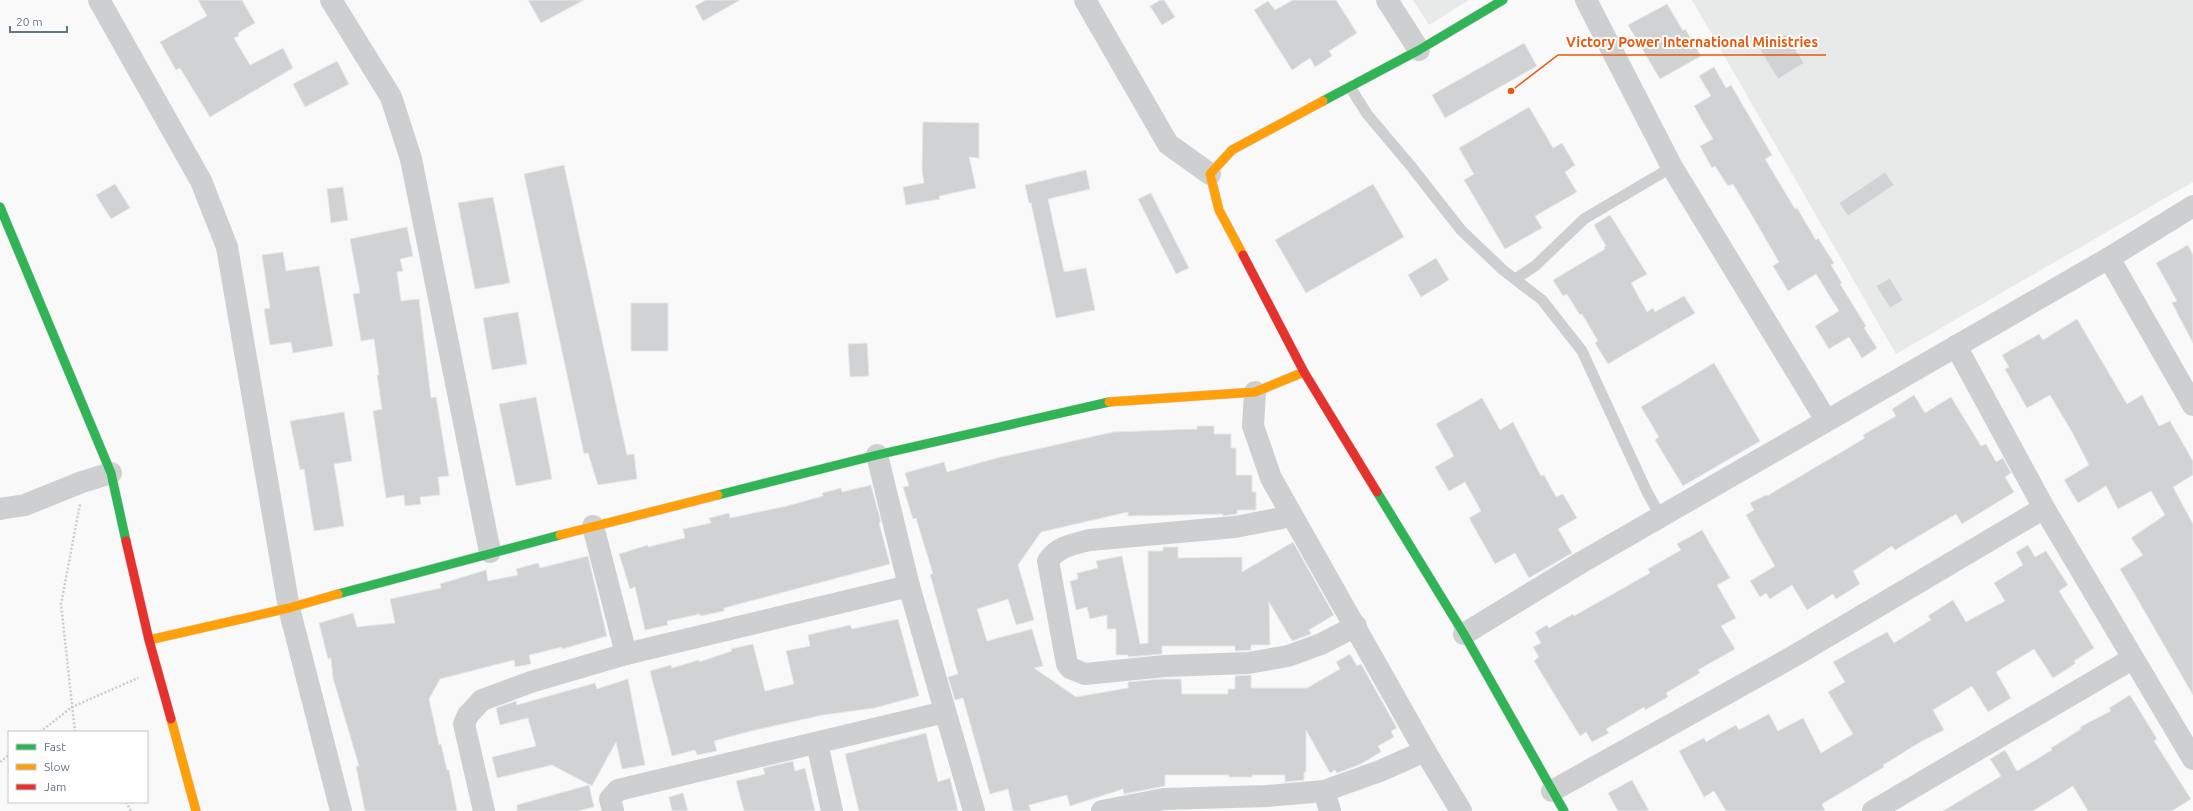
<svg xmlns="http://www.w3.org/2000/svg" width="2193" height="811" font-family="Ubuntu,sans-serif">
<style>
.built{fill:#e8e9e9}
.building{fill:#d0d2d3;stroke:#e8e8e8}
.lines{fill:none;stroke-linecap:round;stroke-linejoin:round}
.fast-casing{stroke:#d5d6d7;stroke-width:10}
.slow-casing{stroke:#d5d6d7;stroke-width:10}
.jam-casing{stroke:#d5d6d7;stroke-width:10}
.path{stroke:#cbcccd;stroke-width:2.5;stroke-dasharray:2 2;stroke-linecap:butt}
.lane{stroke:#cecfd0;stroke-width:11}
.street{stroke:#cecfd0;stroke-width:22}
.fast{stroke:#30b455;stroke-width:9}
.slow{stroke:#ff9f0a;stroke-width:9}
.jam{stroke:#e5322d;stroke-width:9}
.leader{fill:none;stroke:#e8590c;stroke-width:1.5}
.callout-dot{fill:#e8590c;stroke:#fff;stroke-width:1.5}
.callout-label{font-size:14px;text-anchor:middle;font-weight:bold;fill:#e8590c;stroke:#fff;stroke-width:4;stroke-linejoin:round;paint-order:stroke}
</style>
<rect width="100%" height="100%" fill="#f9f9f9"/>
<g class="built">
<path d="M 1413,0 L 1469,0 L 1429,25 Z"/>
<path d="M 1692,0 L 2193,0 L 2193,182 L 1896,354 Z"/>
</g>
<g class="building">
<path d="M 198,0 L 242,0 L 255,23 L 238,33 L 239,36 L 234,38 L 250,65 L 283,48 L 293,68 L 210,117 L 180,68 L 176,70 L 160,42 L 207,16 Z"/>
<path d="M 528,0 L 584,0 L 541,23 Z"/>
<path d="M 706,0 L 740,0 L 703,21 L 695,6 Z"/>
<path d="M 1160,0 L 1164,0 L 1175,17 L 1162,25 L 1150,6 Z"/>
<path d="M 1293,0 L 1336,0 L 1357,33 L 1329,51 L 1332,56 L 1315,67 L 1310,58 L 1292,70 L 1254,10 L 1268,1 L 1275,10 Z"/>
<path d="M 1667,4 L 1683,31 L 1685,29 L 1701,56 L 1660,79 L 1628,25 Z"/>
<path d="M 1786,34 L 1804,63 L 1778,79 L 1760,50 Z"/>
<path d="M 1524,43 L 1537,66 L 1445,118 L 1432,95 Z"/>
<path d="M 337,61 L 349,84 L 305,107 L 293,84 Z"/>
<path d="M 1714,67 L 1726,88 L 1731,85 L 1755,126 L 1772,155 L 1765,159 L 1795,209 L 1797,208 L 1816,240 L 1818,238 L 1834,263 L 1831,265 L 1842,283 L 1840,284 L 1866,326 L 1864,328 L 1877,348 L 1862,358 L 1849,337 L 1829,349 L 1815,326 L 1839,311 L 1816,274 L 1788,291 L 1773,266 L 1779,262 L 1753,217 L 1733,184 L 1728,186 L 1715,166 L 1712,168 L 1700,146 L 1713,139 L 1694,106 L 1711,96 L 1699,76 Z"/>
<path d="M 1529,107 L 1553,148 L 1562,143 L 1575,165 L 1565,172 L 1577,192 L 1535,216 L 1542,228 L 1505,249 L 1464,180 L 1474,174 L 1459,148 Z"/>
<path d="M 923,122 L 979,123 L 979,158 L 969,157 L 976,188 L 939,196 L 940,199 L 906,205 L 903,187 L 924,183 L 922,171 Z"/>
<path d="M 564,165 L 627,455 L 634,454 L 637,479 L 598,485 L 588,453 L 584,454 L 524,174 Z"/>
<path d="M 1086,170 L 1090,189 L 1048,199 L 1064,272 L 1086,268 L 1095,310 L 1056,318 L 1031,203 L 1029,203 L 1025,185 Z"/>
<path d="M 1885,172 L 1894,185 L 1848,216 L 1839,203 Z"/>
<path d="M 115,184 L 130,208 L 111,219 L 96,195 Z"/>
<path d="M 1373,184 L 1404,237 L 1306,293 L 1275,240 Z"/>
<path d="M 343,187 L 348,220 L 331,223 L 327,189 Z"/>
<path d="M 1151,193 L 1189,268 L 1176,274 L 1138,199 Z"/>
<path d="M 493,197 L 510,283 L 475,289 L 458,203 Z"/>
<path d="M 1610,215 L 1647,274 L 1631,283 L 1647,312 L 1653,308 L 1655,312 L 1684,296 L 1695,313 L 1608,364 L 1595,343 L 1598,341 L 1582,314 L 1580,315 L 1567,294 L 1563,296 L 1553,280 L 1605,249 L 1604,247 L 1606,246 L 1594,225 Z"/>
<path d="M 407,227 L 413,256 L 400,259 L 403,271 L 397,272 L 401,301 L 419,299 L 431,398 L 436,397 L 449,476 L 438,477 L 440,495 L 420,497 L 421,504 L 405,506 L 404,495 L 386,498 L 373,411 L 382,409 L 377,375 L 379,375 L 374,339 L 361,341 L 353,294 L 360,293 L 350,239 Z"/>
<path d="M 2188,245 L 2193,255 L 2193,343 L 2172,303 L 2177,301 L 2156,263 Z"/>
<path d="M 283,252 L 286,271 L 319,266 L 333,346 L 293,353 L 291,342 L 270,345 L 264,309 L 270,308 L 262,255 Z"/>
<path d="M 1436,258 L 1449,280 L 1421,297 L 1408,275 Z"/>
<path d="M 1890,278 L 1903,300 L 1890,308 L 1876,286 Z"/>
<rect x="631" y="303" width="37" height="48"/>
<path d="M 518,312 L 527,364 L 492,370 L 483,318 Z"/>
<path d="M 2077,319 L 2127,404 L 2142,395 L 2159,426 L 2170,421 L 2193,461 L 2193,475 L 2173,487 L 2193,524 L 2193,695 L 2120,569 L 2143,555 L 2131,538 L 2165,515 L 2151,491 L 2118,509 L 2106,486 L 2078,503 L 2064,480 L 2089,465 L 2072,432 L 2050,395 L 2027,408 L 2005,369 L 2009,367 L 2002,355 L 2039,334 L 2043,340 Z"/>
<path d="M 867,343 L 869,376 L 850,377 L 848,344 Z"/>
<path d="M 1714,363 L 1760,441 L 1683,486 L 1655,440 L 1659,437 L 1641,407 Z"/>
<path d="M 1914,395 L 1925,413 L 1951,397 L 1981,446 L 1986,444 L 1996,462 L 2003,458 L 2011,473 L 2005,477 L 2014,492 L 1962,524 L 1956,514 L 1895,550 L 1892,546 L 1853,571 L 1860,584 L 1836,599 L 1833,594 L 1807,610 L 1792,585 L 1770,599 L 1766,593 L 1760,597 L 1750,581 L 1775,566 L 1746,515 L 1754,510 L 1750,503 L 1766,495 L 1767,496 L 1865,438 L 1863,435 L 1896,416 L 1892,409 Z"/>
<path d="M 536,397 L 552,479 L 516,486 L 499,404 Z"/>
<path d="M 1482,398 L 1500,430 L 1513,422 L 1541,476 L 1544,475 L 1556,497 L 1563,494 L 1577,518 L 1558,529 L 1572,553 L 1529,578 L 1515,553 L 1495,564 L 1469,518 L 1481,511 L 1465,482 L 1449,491 L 1435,467 L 1454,456 L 1436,424 Z"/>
<path d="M 344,412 L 352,461 L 334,464 L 344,526 L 314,531 L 304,469 L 300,470 L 290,421 Z"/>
<path d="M 1197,426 L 1214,426 L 1214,434 L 1231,434 L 1231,448 L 1236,448 L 1236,475 L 1252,475 L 1252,492 L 1256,492 L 1256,510 L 1237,510 L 1237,514 L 1223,516 L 1223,514 L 1128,516 L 1128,512 L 1041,532 L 1018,565 L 1034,620 L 1016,625 L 1008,599 L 977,609 L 987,641 L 1032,629 L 1043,666 L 1034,668 L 1076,697 L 1128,688 L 1128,682 L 1162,679 L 1181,679 L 1182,694 L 1228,694 L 1228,689 L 1235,689 L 1235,676 L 1251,675 L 1251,688 L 1307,688 L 1340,669 L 1336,662 L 1350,654 L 1357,666 L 1361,664 L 1397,728 L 1391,731 L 1394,737 L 1378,746 L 1381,752 L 1359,765 L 1337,773 L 1335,770 L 1330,773 L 1306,730 L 1306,772 L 1304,772 L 1304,780 L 1285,782 L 1285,775 L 1252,775 L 1252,777 L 1229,777 L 1229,775 L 1165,775 L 1165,786 L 1124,794 L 1123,789 L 1070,806 L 1067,795 L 1029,805 L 1031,811 L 1013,811 L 1008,789 L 990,794 L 963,698 L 955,700 L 948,677 L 958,674 L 930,574 L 933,574 L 916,518 L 913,519 L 903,487 L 909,486 L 905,473 L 944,462 L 947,472 L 997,458 L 1113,432 L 1197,429 Z"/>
<path d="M 871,485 L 881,522 L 879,523 L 890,564 L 724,608 L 724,611 L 700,616 L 700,614 L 667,621 L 668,625 L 645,630 L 635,587 L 630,589 L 619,554 L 648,545 L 648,547 L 685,538 L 683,529 L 711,523 L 709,518 L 729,513 L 730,518 L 787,506 L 823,496 L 822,493 L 841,488 L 842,492 Z"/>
<path d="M 1702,530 L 1730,578 L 1717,585 L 1736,618 L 1721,626 L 1735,649 L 1698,670 L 1700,673 L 1666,693 L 1668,697 L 1645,710 L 1644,707 L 1606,729 L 1609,733 L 1592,742 L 1586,732 L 1580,736 L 1534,661 L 1539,657 L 1533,647 L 1541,643 L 1535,632 L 1547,625 L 1549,628 L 1573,614 L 1574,616 L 1650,573 L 1648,569 L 1681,550 L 1677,544 Z"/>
<path d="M 1293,542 L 1334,615 L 1309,630 L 1311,634 L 1292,641 L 1269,602 L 1270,645 L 1251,645 L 1251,650 L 1235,651 L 1235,646 L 1162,646 L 1162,654 L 1128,657 L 1128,655 L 1116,655 L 1116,629 L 1107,629 L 1107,615 L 1090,619 L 1087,607 L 1076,610 L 1070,581 L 1078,579 L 1077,573 L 1098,568 L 1096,561 L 1122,556 L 1140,644 L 1148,643 L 1148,551 L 1163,551 L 1163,547 L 1178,547 L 1178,558 L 1242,557 L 1242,572 Z"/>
<path d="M 2028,545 L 2035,557 L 2046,551 L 2068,585 L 2059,591 L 2094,648 L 2074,661 L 2076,663 L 2053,678 L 2034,649 L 1996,672 L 2011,698 L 1988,712 L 1972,686 L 1933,710 L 1944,730 L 1922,741 L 1883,765 L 1884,767 L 1822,804 L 1825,811 L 1726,811 L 1714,791 L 1704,797 L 1679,751 L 1704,738 L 1706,742 L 1736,725 L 1739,730 L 1769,714 L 1778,731 L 1803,718 L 1821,753 L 1853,734 L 1828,692 L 1845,682 L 1833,662 L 1887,632 L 1894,643 L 1931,620 L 1928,616 L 1953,600 L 1966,622 L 2005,601 L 1994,583 L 2023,565 L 2016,552 Z"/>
<path d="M 588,556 L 607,636 L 562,649 L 562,647 L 529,655 L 531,664 L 515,667 L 514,660 L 440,679 L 429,699 L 439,745 L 441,744 L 447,770 L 449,770 L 457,811 L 365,811 L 356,766 L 359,766 L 333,678 L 331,658 L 328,659 L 319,623 L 353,613 L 357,627 L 395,623 L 390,599 L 441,588 L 440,584 L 486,570 L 488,581 L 518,575 L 516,569 L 538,563 L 540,568 Z"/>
<path d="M 898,619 L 919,696 L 874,708 L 823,715 L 751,731 L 714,741 L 717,751 L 697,755 L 695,750 L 672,756 L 650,671 L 671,665 L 672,668 L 699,660 L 699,662 L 732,651 L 731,649 L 753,644 L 765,691 L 794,684 L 786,651 L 810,646 L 808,635 L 850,625 L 852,629 Z"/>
<path d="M 628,679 L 645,765 L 622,769 L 616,742 L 592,786 L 552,765 L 497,778 L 492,757 L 536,746 L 528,718 L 500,725 L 496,708 L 516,701 L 517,705 L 595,683 L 597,689 Z"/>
<path d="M 2130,695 L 2157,739 L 2154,741 L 2191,799 L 2172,811 L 2088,811 L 2073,786 L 2033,811 L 1943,811 L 2001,776 L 1990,759 L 2005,750 L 2017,771 L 2052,750 L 2051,748 L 2081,729 L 2080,727 L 2111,711 L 2109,708 Z"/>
<path d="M 926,733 L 938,782 L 950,778 L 958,811 L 859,811 L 845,754 Z"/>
<path d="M 793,761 L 795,771 L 805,768 L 815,811 L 744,811 L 736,781 L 765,774 L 763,768 Z"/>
<path d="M 1632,780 L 1649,811 L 1618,811 L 1608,793 Z"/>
<path d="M 589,785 L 594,807 L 578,811 L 517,811 L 517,805 Z"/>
<path d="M 683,793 L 688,811 L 672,811 L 669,797 Z"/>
</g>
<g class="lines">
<defs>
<g id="fast">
<path d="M 1323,101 L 1419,50 L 1503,0"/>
<path d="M 0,207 L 111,473 L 126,541"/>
<path d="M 1377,492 L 1464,634 L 1564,811"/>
<path d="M 718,495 L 877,455 L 1109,402"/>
<path d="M 338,594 L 560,535"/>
</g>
<g id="slow">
<path d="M 1243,255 L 1219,210 L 1210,174 L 1232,150 L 1323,101"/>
<path d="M 1109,402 L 1255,392 L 1304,372"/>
<path d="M 560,535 L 718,495"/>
<path d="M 149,640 L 289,608 L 338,594"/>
<path d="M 171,719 L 196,811"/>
</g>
<g id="jam">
<path d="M 1243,255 L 1304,372 L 1377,492"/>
<path d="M 126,541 L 149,640 L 171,719"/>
</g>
</defs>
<use href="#fast" class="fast-casing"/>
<use href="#slow" class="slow-casing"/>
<use href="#jam" class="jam-casing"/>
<g class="path">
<path d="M 40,732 L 72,707 L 138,678"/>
<path d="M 75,732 L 61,604 L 80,504"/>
<path d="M 0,762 L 9,755"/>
<path d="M 126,802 L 131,811"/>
</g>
<g class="lane">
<path d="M 1350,87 L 1367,114 L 1410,165 L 1461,230 L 1503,270 L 1542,300 L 1582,351 L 1647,492 L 1661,517"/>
<path d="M 1515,279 L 1535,266 L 1584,219 L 1672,167"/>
</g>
<g class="street">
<path d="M 99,0 L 201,181 L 227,247 L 289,608 L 341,811"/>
<path d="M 331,0 L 391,97 L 411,159 L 490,552"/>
<path d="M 1085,0 L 1168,144 L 1210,174"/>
<path d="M 1387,0 L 1419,50"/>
<path d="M 1586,0 L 1672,167 L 1826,420"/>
<path d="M 2109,258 L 2193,405"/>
<path d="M 1956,346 L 2044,508 L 2193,759"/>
<path d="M 1255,392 L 1253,426 L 1271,478 L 1425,751 L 1461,811"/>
<path d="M 877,455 L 909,586 L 974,811"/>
<path d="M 0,509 L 25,505 L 82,482 L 111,473"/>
<path d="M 1291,514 L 1282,518 L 1235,527 L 1090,540 C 1074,544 1058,546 1048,561 L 1067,664 L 1070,668 L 1085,674 L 1165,666 L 1248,663 L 1288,656 L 1321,644 L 1356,626"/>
<path d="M 593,526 L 626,654"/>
<path d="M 1464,634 L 1582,562 L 2109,258 L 2193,206"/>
<path d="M 817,743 L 832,811"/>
<path d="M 1324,791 L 1330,811"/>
<path d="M 1552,791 L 1794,656 L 2044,508"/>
<path d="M 484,811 L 464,724 L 468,715 L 482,700 L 531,682 L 626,654 L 909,586"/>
<path d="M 613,811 L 610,799 L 618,790 L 945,712"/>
<path d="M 1102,811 L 1164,799 L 1267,796 L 1324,791 L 1380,771 L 1425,751"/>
<path d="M 1873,811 L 2132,659"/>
</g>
<use href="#fast" class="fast"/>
<use href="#slow" class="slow"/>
<use href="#jam" class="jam"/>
</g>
<path class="leader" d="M1511 91L1558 55H1826"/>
<circle class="callout-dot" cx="1511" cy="91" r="4"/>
<g class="callout-label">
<text x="1692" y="47">Victory Power International Ministries</text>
</g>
<rect x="8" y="731" width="140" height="72" fill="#ffffff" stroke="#c1c8cd"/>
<rect x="16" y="744" width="20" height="6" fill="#30b455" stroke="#c1c8cd"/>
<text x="44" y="751" font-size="12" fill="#657683">Fast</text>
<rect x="16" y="764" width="20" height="6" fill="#ff9f0a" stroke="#c1c8cd"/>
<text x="44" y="771" font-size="12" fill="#657683">Slow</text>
<rect x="16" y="784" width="20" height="6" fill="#e5322d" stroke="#c1c8cd"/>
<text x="44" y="791" font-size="12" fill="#657683">Jam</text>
<path d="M10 26v6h57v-6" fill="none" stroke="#657683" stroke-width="2"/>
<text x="16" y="26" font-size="12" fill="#657683" stroke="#ffffff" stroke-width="3" paint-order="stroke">20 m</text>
</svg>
